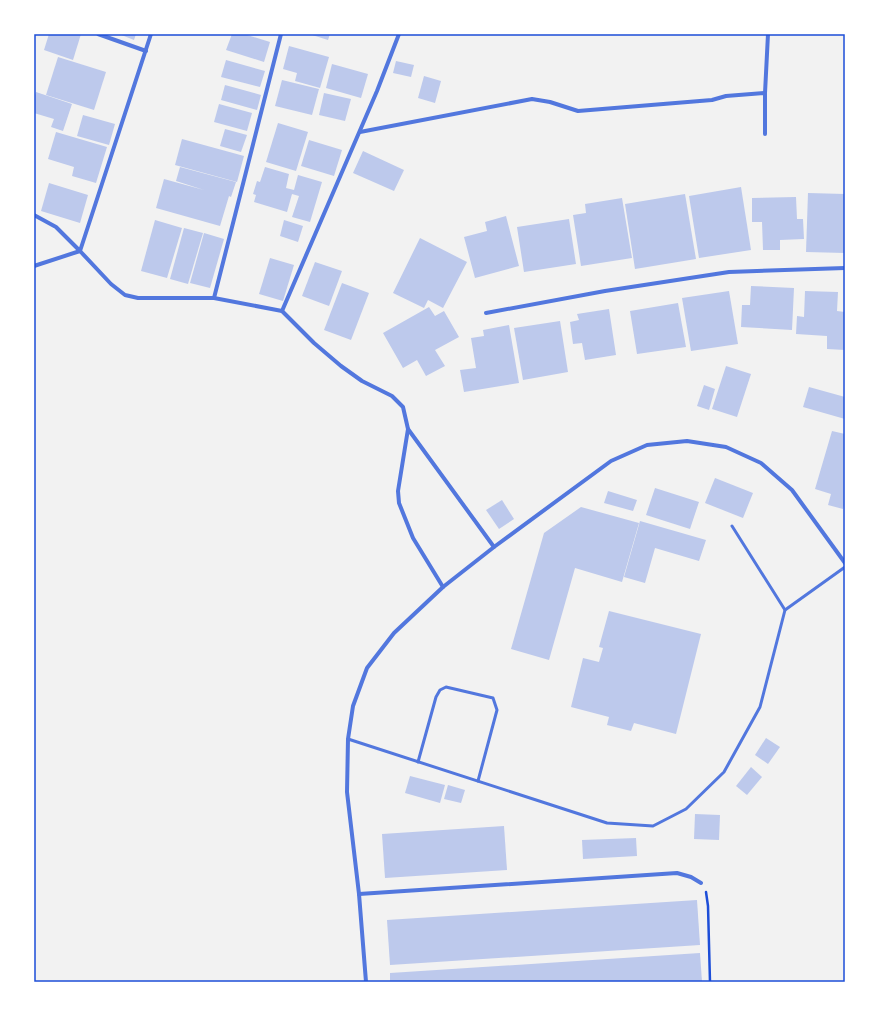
<svg xmlns="http://www.w3.org/2000/svg" width="879" height="1016" font-family="Overpass,sans-serif">
<style>
.building{fill:#bdc9ec}
.lines{fill:none;stroke-linecap:round;stroke-linejoin:round}
.path{stroke:#1d4ed8;stroke-width:2.5}
.service{stroke:#5277de;stroke-width:3}
.minor{stroke:#5277de;stroke-width:4}
.neatline{fill:none;stroke:#1d4ed8;stroke-width:1.5}
</style>
<rect width="100%" height="100%" fill="#f2f2f2"/>
<g class="building">
<path d="M 49,34 L 81,34 L 73,60 L 44,50 Z"/>
<path d="M 119,34 L 136,34 L 134,40 Z"/>
<path d="M 232,34 L 244,34 L 270,42 L 264,62 L 226,50 Z"/>
<path d="M 309,34 L 330,34 L 328,40 Z"/>
<path d="M 289,46 L 329,57 L 320,88 L 295,81 L 297,73 L 283,69 Z"/>
<path d="M 58,57 L 106,72 L 94,110 L 46,95 Z"/>
<path d="M 226,60 L 265,71 L 260,87 L 221,77 Z"/>
<path d="M 396,61 L 414,65 L 411,77 L 393,73 Z"/>
<path d="M 332,64 L 368,74 L 361,98 L 326,88 Z"/>
<path d="M 424,76 L 441,81 L 435,103 L 418,98 Z"/>
<path d="M 282,80 L 319,89 L 312,115 L 275,106 Z"/>
<path d="M 225,85 L 261,95 L 257,110 L 221,100 Z"/>
<path d="M 36,92 L 72,104 L 63,131 L 51,127 L 54,119 L 34,113 L 34,99 Z"/>
<path d="M 324,93 L 351,99 L 345,121 L 319,115 Z"/>
<path d="M 219,104 L 252,113 L 247,131 L 214,122 Z"/>
<path d="M 83,115 L 115,124 L 109,145 L 77,136 Z"/>
<path d="M 278,123 L 308,132 L 296,171 L 266,162 Z"/>
<path d="M 225,129 L 247,135 L 241,152 L 220,146 Z"/>
<path d="M 56,132 L 107,147 L 96,183 L 72,176 L 74,167 L 48,159 Z"/>
<path d="M 182,139 L 244,156 L 237,182 L 175,165 Z"/>
<path d="M 309,140 L 342,150 L 334,176 L 301,166 Z"/>
<path d="M 363,151 L 404,170 L 394,191 L 353,173 Z"/>
<path d="M 180,167 L 236,182 L 231,197 L 229,196 L 220,226 L 156,208 L 164,179 L 204,190 L 176,181 Z"/>
<path d="M 265,167 L 289,174 L 286,188 L 294,190 L 298,175 L 322,182 L 310,222 L 292,217 L 299,196 L 292,194 L 287,212 L 254,202 L 256,195 L 253,194 L 257,181 L 260,182 Z"/>
<path d="M 49,183 L 88,195 L 80,223 L 41,211 Z"/>
<path d="M 741,187 L 751,250 L 699,258 L 689,196 Z"/>
<path d="M 808,193 L 845,194 L 845,253 L 806,252 Z"/>
<path d="M 685,194 L 696,259 L 635,269 L 625,204 Z"/>
<path d="M 796,197 L 797,219 L 803,219 L 804,239 L 780,240 L 780,250 L 763,250 L 762,222 L 752,222 L 752,198 Z"/>
<path d="M 622,198 L 632,258 L 581,266 L 573,215 L 586,213 L 585,204 Z"/>
<path d="M 506,216 L 519,266 L 475,278 L 464,237 L 487,231 L 485,222 Z"/>
<path d="M 569,219 L 576,264 L 524,272 L 517,227 Z"/>
<path d="M 155,220 L 182,228 L 167,278 L 141,271 Z"/>
<path d="M 284,220 L 303,226 L 298,242 L 280,236 Z"/>
<path d="M 184,228 L 203,233 L 188,284 L 170,279 Z"/>
<path d="M 204,233 L 224,239 L 210,288 L 190,283 Z"/>
<path d="M 420,238 L 467,262 L 443,308 L 428,300 L 424,308 L 393,293 Z"/>
<path d="M 270,258 L 294,265 L 283,301 L 259,294 Z"/>
<path d="M 315,262 L 342,271 L 329,306 L 302,296 Z"/>
<path d="M 342,283 L 369,293 L 351,340 L 324,330 Z"/>
<path d="M 751,286 L 794,288 L 792,330 L 741,327 L 742,305 L 750,305 Z"/>
<path d="M 729,291 L 738,344 L 691,351 L 682,298 Z"/>
<path d="M 805,291 L 838,292 L 837,311 L 845,312 L 845,350 L 827,349 L 827,336 L 796,334 L 797,316 L 804,317 Z"/>
<path d="M 678,303 L 686,347 L 637,354 L 630,311 Z"/>
<path d="M 429,307 L 435,316 L 444,311 L 459,337 L 435,350 L 445,366 L 426,376 L 417,360 L 403,368 L 383,333 Z"/>
<path d="M 609,309 L 616,355 L 585,360 L 582,343 L 573,344 L 570,322 L 579,320 L 577,314 Z"/>
<path d="M 560,321 L 568,372 L 523,380 L 514,328 Z"/>
<path d="M 509,325 L 519,383 L 464,392 L 460,370 L 476,368 L 471,338 L 484,336 L 483,330 Z"/>
<path d="M 726,366 L 751,374 L 737,417 L 712,409 Z"/>
<path d="M 704,385 L 715,389 L 709,410 L 697,406 Z"/>
<path d="M 809,387 L 845,397 L 845,419 L 803,407 Z"/>
<path d="M 832,431 L 845,434 L 845,502 L 843,509 L 828,505 L 831,494 L 815,489 Z"/>
<path d="M 715,478 L 753,493 L 743,518 L 705,503 Z"/>
<path d="M 655,488 L 699,502 L 690,529 L 646,515 Z"/>
<path d="M 608,491 L 637,500 L 633,511 L 604,503 Z"/>
<path d="M 502,500 L 514,519 L 499,529 L 486,510 Z"/>
<path d="M 581,507 L 639,523 L 622,582 L 575,568 L 549,660 L 511,649 L 544,533 Z"/>
<path d="M 640,521 L 706,540 L 699,561 L 655,548 L 645,583 L 624,577 Z"/>
<path d="M 609,611 L 701,634 L 676,734 L 634,723 L 631,731 L 607,725 L 609,717 L 571,707 L 583,658 L 599,662 L 603,648 L 599,647 Z"/>
<path d="M 766,738 L 780,747 L 768,764 L 755,755 Z"/>
<path d="M 751,767 L 762,777 L 747,795 L 736,786 Z"/>
<path d="M 410,776 L 445,785 L 440,803 L 405,793 Z"/>
<path d="M 448,785 L 465,790 L 461,803 L 444,799 Z"/>
<path d="M 695,814 L 720,815 L 719,840 L 694,839 Z"/>
<path d="M 504,826 L 507,870 L 385,878 L 382,834 Z"/>
<path d="M 636,838 L 637,856 L 583,859 L 582,840 Z"/>
<path d="M 697,900 L 700,945 L 390,965 L 387,920 Z"/>
<path d="M 700,953 L 702,982 L 390,982 L 390,973 Z"/>
</g>
<g class="lines">
<path class="path" d="M 706,892 L 708,906 L 710,982"/>
<g class="service">
<path d="M 732,526 L 785,610"/>
<path d="M 348,739 L 607,823 L 653,826 L 686,809 L 724,772 L 760,707 L 785,610 L 845,567"/>
<path d="M 418,762 L 436,697 L 440,690 L 446,687 L 493,698 L 497,710 L 478,781"/>
</g>
<g class="minor">
<path d="M 98,34 L 146,51"/>
<path d="M 765,93 L 768,34"/>
<path d="M 360,132 L 532,99 L 550,102 L 578,111 L 712,100 L 726,96 L 765,93 L 765,134"/>
<path d="M 34,215 L 56,227 L 80,251 L 151,34"/>
<path d="M 34,266 L 80,251 L 111,284 L 125,295 L 138,298 L 214,298 L 282,311 L 314,343 L 341,366 L 362,381 L 392,396 L 403,407 L 408,429 L 398,491 L 399,503 L 413,538 L 443,587"/>
<path d="M 214,298 L 281,34"/>
<path d="M 282,311 L 377,91 L 399,34"/>
<path d="M 486,313 L 605,291 L 729,272 L 845,268"/>
<path d="M 408,429 L 494,547"/>
<path d="M 359,894 L 677,873 L 691,877 L 701,883"/>
<path d="M 366,982 L 359,894 L 347,792 L 348,739 L 353,706 L 367,668 L 394,633 L 443,587 L 494,547 L 611,461 L 647,445 L 687,441 L 726,447 L 761,463 L 792,490 L 845,563"/>
</g>
</g>
<rect width="879" height="1016" fill="none" stroke="#ffffff" stroke-width="70"/>
<rect x="35" y="35" width="809" height="946" class="neatline"/>
</svg>
